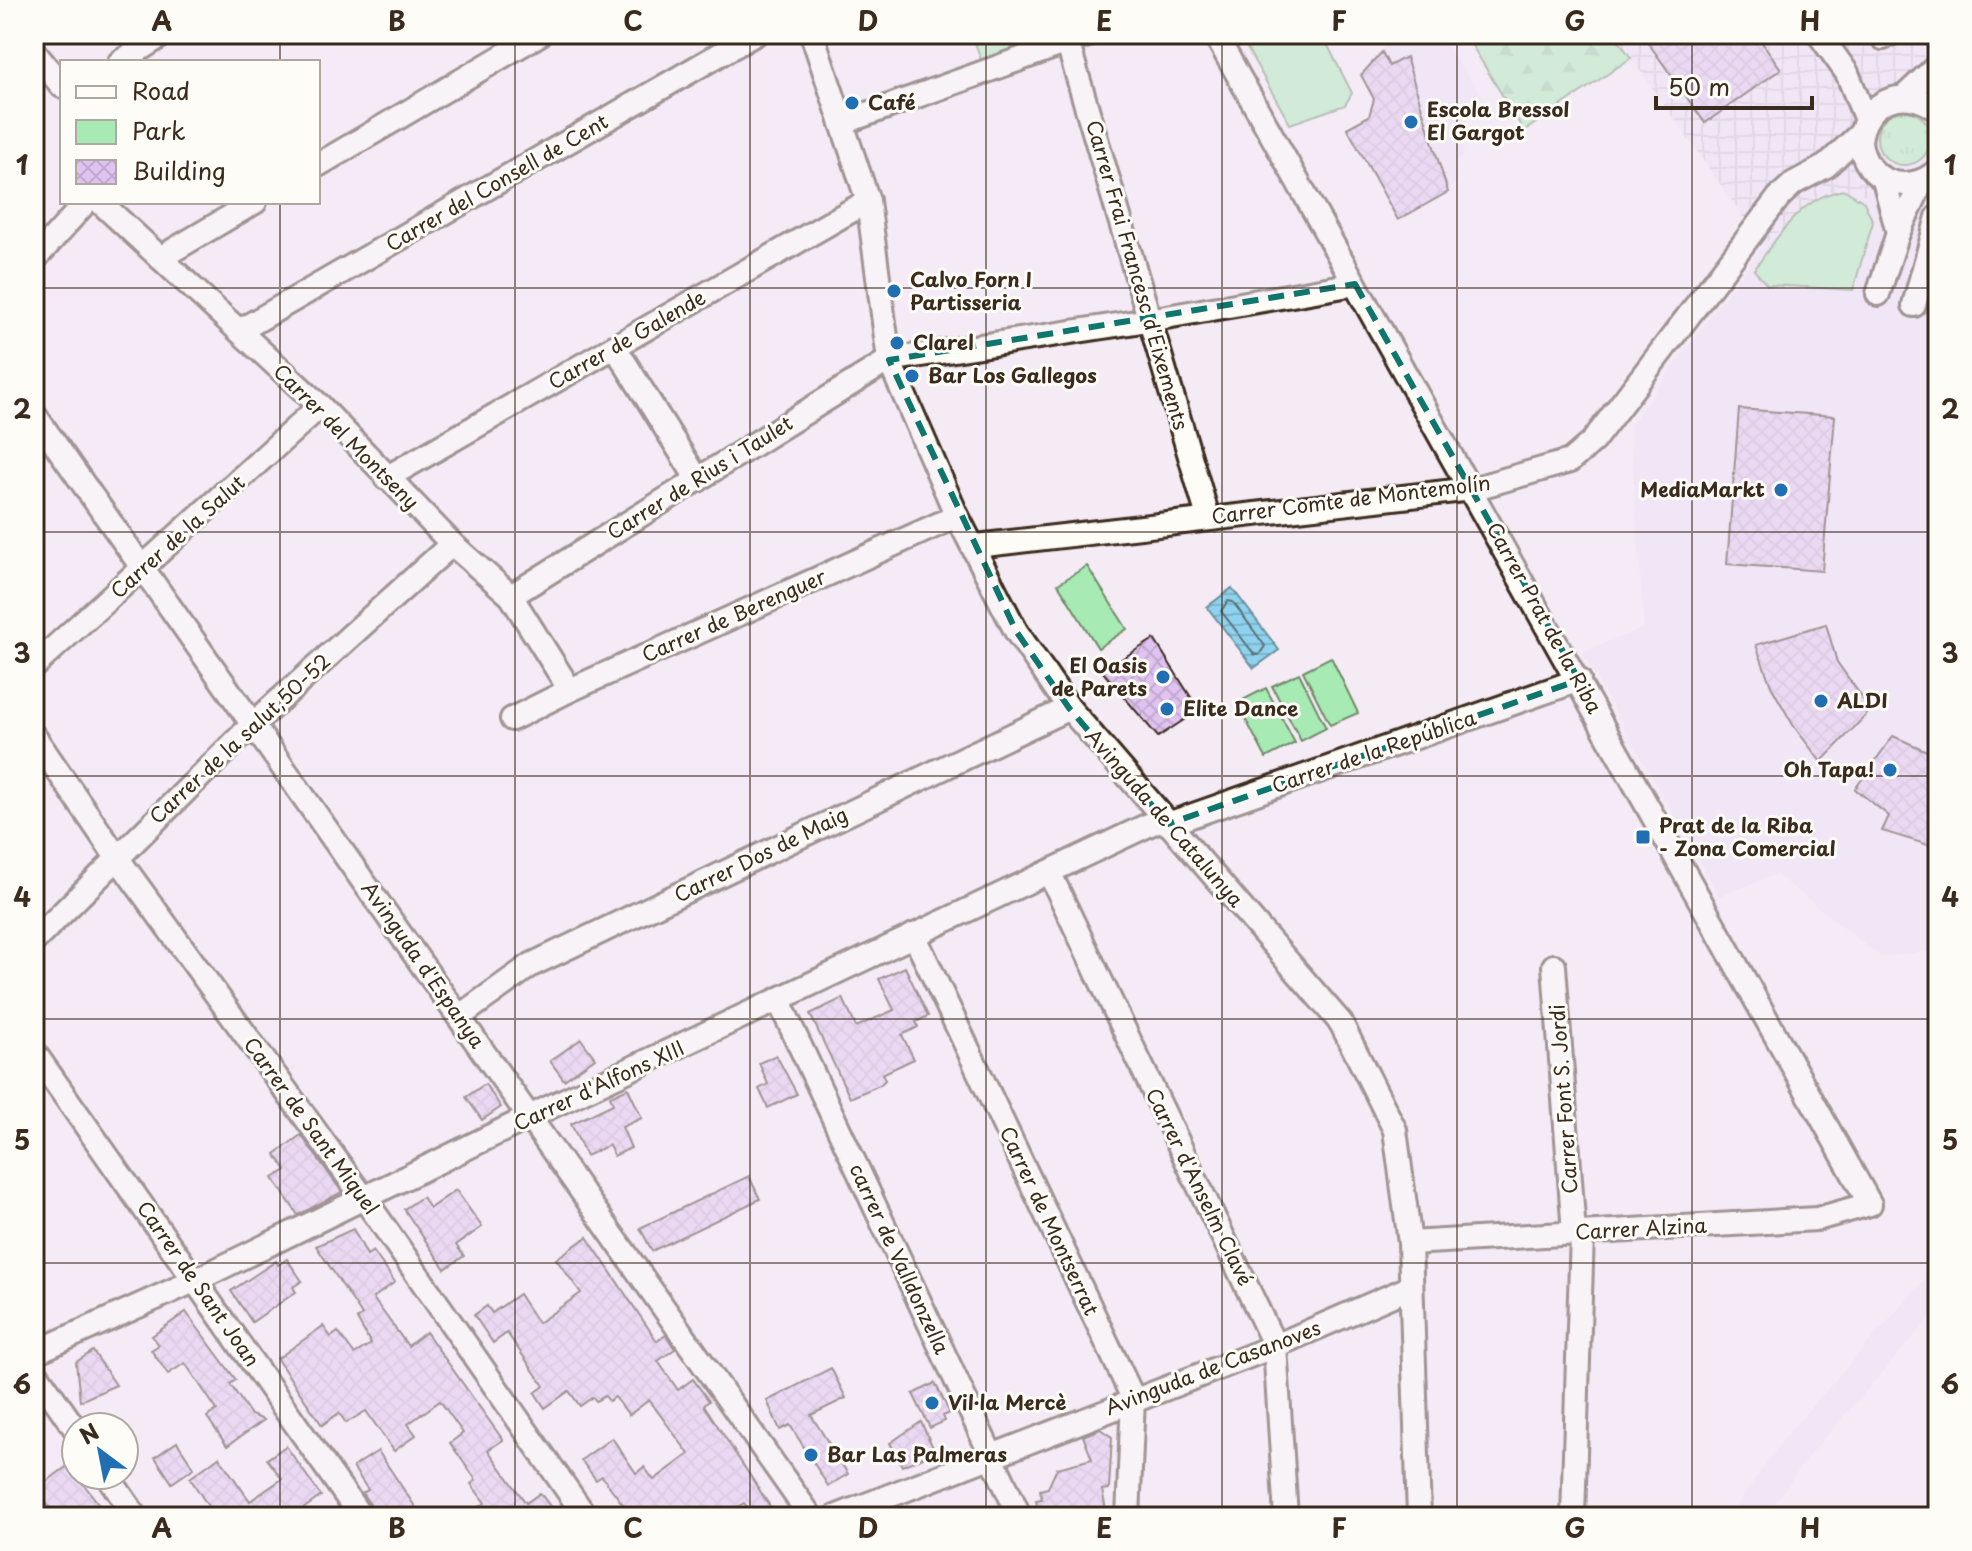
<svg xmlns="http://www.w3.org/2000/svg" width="1972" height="1551" font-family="'Playpen Sans',sans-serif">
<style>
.built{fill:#eedff4}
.industrial{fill:url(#industrial-grid)}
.grass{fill:url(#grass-tufts);stroke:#718a69;stroke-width:2}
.forest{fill:url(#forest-firs);stroke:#718a69;stroke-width:2}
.green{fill:#a7eab4;stroke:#718a69;stroke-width:2}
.water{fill:url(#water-rules);stroke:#6c8f9b;stroke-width:2}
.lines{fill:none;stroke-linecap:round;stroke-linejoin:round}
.shore{stroke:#5c6d72;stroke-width:2}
.building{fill:url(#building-cross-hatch);stroke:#3b2a1e;stroke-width:2}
.minor-casing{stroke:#3b2a1e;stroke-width:28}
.minor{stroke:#fdfcf7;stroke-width:22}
.marked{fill:none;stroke:#0f766e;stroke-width:6;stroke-dasharray:16 10;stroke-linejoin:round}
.grid{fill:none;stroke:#3b2a1e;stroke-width:2;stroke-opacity:0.55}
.poi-dot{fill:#1f6fb2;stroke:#fdfcf7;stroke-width:3}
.labels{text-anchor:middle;stroke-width:6;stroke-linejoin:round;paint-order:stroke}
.poi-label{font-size:20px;font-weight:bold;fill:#3b2a1e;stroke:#fdfcf7;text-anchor:start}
.street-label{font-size:20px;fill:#3b2a1e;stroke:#fdfcf7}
.neatline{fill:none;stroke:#3b2a1e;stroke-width:3}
.grid-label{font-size:26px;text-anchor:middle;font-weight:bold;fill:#3b2a1e}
</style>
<defs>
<pattern id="industrial-grid" width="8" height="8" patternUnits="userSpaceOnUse" patternTransform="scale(2)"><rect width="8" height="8" fill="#eedff4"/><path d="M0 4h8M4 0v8" fill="none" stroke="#cdc0d1"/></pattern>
<pattern id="grass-tufts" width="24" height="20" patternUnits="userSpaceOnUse" patternTransform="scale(2)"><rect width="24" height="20" fill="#a7eab4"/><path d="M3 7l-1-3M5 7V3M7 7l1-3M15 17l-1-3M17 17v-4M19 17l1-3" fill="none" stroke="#91c99a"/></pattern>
<pattern id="forest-firs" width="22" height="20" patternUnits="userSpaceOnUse" patternTransform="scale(2)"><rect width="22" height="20" fill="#a7eab4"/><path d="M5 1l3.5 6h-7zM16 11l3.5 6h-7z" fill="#91c99a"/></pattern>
<pattern id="water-rules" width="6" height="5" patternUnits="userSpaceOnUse" patternTransform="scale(2)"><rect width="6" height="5" fill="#8dd2ef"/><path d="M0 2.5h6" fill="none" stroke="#7bb4cc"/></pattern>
<pattern id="building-cross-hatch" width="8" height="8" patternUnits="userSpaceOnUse" patternTransform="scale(2)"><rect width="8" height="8" fill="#e0c3f1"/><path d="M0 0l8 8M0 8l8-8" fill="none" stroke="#c1a8ce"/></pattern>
</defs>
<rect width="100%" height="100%" fill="#f4ebf5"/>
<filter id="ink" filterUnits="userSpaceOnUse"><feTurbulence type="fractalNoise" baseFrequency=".0125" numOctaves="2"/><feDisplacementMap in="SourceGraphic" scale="16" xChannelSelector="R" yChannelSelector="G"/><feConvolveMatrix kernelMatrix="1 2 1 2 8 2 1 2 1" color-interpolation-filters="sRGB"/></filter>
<g filter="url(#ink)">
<g class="built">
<path d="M 1395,34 L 1421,34 L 1426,41 L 1438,35 L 1486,101 L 1465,113 L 1463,157 L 1454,162 L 1457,183 L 1448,189 L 1448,192 L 1398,220 L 1347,128 L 1369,115 L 1374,99 L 1361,75 Z"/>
<path d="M 1912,137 L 1938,146 L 1938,950 L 1881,957 L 1776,874 L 1719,896 L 1582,652 L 1644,628 L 1630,426 L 1763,245 L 1823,192 Z"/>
<path d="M 1938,1265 L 1938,1309 L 1809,1455 L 1765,1517 L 1728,1517 L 1790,1431 Z"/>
</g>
<path class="industrial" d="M 1614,34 L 1938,34 L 1938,98 L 1872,195 L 1823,192 L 1763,245 Z"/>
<circle class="grass" cx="1904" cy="138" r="27"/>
<path class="forest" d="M 1465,34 L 1614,34 L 1631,58 L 1524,131 Z"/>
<g class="green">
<path d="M 972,34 L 1065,34 L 985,71 Z"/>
<path d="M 1239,34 L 1322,34 L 1352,93 L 1345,105 L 1290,124 Z"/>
<path d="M 1845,190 L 1864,202 L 1873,222 L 1853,290 L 1767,285 L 1754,270 C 1778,236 1802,195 1845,190 Z"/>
<path d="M 1087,566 L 1127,629 L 1098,648 L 1058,584 Z"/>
<path d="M 1331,657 L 1358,713 L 1330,725 L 1303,671 Z"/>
<path d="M 1299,673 L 1326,728 L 1301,741 L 1272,686 Z"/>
<path d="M 1266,688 L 1295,743 L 1266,758 L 1237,703 Z"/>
</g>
<path class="water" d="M 1232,588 L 1279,650 L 1254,668 L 1207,607 Z"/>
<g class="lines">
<path class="shore" d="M 1228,601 L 1233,602 L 1265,646 L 1259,655 L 1254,654 L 1221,611 Z"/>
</g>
<g class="building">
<path d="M 1642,34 L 1756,34 L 1781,69 L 1705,123 Z"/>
<path d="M 1382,52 L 1389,66 L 1406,57 L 1448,192 L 1398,220 L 1347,128 L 1369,116 L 1374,99 L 1361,75 Z"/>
<path d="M 1739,409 L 1835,416 L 1822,571 L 1727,564 Z"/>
<path d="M 1826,624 L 1837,662 L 1871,710 L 1821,762 L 1793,725 L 1771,686 L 1756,645 Z"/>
<path d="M 1154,639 L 1199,710 L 1158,737 L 1102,671 Z"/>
<path d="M 1893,736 L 1938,756 L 1938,848 L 1882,831 L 1889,816 L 1855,789 Z"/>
<path d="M 905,967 L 928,1016 L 916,1022 L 918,1027 L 902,1035 L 914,1059 L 882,1074 L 885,1080 L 880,1085 L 850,1098 L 810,1014 L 843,998 L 856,1027 L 894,1010 L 879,979 Z"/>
<path d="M 581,1039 L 595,1058 L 564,1080 L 550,1061 Z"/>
<path d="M 776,1055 L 797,1094 L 768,1108 L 759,1089 L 768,1084 L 759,1063 Z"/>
<path d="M 485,1084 L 501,1107 L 482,1120 L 466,1097 Z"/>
<path d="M 628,1088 L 642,1118 L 622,1127 L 631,1148 L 614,1156 L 609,1145 L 586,1156 L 571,1124 L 613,1104 L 610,1096 Z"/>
<path d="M 301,1135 L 342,1192 L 298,1215 L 273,1178 L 286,1170 L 275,1154 Z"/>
<path d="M 749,1176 L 760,1199 L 652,1251 L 640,1228 Z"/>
<path d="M 456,1190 L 482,1227 L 456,1245 L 464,1256 L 445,1269 L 404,1209 L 422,1197 L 430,1208 Z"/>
<path d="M 353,1229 L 367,1255 L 373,1251 L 395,1282 L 373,1298 L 408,1346 L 426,1332 L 503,1440 L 488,1450 L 526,1503 L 540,1493 L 558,1517 L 465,1517 L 485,1503 L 471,1484 L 476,1480 L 450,1443 L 463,1433 L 440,1401 L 408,1424 L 416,1435 L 394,1451 L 366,1411 L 346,1423 L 339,1413 L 322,1425 L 277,1359 L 323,1326 L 331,1337 L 338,1332 L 354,1354 L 371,1344 L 357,1319 L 362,1315 L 316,1246 Z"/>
<path d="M 587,1237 L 657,1341 L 666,1335 L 675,1349 L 658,1361 L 678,1390 L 693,1379 L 709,1401 L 704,1405 L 777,1517 L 754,1517 L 744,1503 L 723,1517 L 632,1517 L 602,1476 L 596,1480 L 581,1460 L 612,1438 L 636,1473 L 644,1467 L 654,1480 L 689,1454 L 649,1400 L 629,1415 L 615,1397 L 609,1401 L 605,1396 L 596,1401 L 593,1397 L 580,1406 L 569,1391 L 545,1408 L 535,1393 L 544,1386 L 507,1333 L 493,1343 L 474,1315 L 487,1306 L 492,1313 L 519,1294 L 538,1323 L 581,1293 L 556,1259 Z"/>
<path d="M 287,1259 L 302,1281 L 293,1287 L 296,1292 L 252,1322 L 231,1291 L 276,1261 L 278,1265 Z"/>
<path d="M 186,1312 L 236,1380 L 230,1384 L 251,1415 L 264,1420 L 227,1446 L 207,1417 L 217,1410 L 185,1363 L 168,1374 L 151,1350 L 159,1345 L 152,1336 Z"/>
<path d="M 93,1351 L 116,1385 L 80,1401 L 76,1362 Z"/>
<path d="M 831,1368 L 846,1398 L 811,1415 L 848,1474 L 828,1486 L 790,1425 L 780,1430 L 767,1401 Z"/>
<path d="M 935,1383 L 950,1413 L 943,1416 L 945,1421 L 930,1428 L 913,1394 Z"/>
<path d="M 921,1422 L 935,1452 L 902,1466 L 890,1443 Z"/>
<path d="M 1100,1429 L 1112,1437 L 1109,1489 L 1102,1490 L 1107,1515 L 1039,1517 L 1036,1500 L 1042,1499 L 1040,1490 L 1048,1488 L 1057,1468 L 1092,1459 L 1083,1436 Z"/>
<path d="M 177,1442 L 194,1468 L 172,1483 L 155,1457 Z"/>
<path d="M 286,1446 L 321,1496 L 292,1517 L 215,1517 L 190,1478 L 219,1457 L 250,1501 L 282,1479 L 267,1459 Z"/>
<path d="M 378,1451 L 422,1517 L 379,1517 L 362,1493 L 368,1490 L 353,1467 Z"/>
<path d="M 69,1465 L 101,1507 L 98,1509 L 104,1517 L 56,1517 L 36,1489 Z"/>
</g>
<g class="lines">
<defs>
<g id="minor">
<path d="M 812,34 L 868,201 L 889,360 L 957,516 L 1016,631 L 1069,708 L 1341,1023 L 1395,1130 L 1410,1243 L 1419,1517"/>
<path d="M 1065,34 L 1208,517"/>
<path d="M 1215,34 L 1870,1204 L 1817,1219 L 1410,1243"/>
<path d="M 1819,34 L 1847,73 L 1866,120"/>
<path d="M 1881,34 L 1883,38 L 1889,34"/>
<path d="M 34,52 L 62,86"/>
<path d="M 120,62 L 164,34"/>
<path d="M 1905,96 L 1938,65"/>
<path d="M 1938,111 C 1908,84 1864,99 1860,141 C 1864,182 1908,198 1938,170"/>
<path d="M 842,123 L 1090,34"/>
<path d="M 318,165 L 540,34"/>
<path d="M 1884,180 L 1898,233"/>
<path d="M 100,202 L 320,406 L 452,544 L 511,596 L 570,690"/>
<path d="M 160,258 L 255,202"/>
<path d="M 34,260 L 86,202"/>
<path d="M 1878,294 L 1898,233 L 1922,182"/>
<path d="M 1914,305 L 1938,217"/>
<path d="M 239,331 L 755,34"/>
<path d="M 615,347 L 698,480"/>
<path d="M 34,414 L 811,1517"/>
<path d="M 386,478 L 868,201"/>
<path d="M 976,546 L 1472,489 L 1570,461 L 1593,441 L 1779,197 L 1794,183 L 1826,166 L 1861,133"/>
<path d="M 511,596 L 889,360 L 1149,320 L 1355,284"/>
<path d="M 34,666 L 320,406"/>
<path d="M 512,719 L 570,690 L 957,516"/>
<path d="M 34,736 L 116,856 L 371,1208 L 586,1517"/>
<path d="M 1168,824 L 1579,680"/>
<path d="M 1050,874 L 1275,1346 L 1286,1517"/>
<path d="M 914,935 L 1133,1398 L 1128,1517"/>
<path d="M 34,941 L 252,725 L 452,544"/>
<path d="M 1554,966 L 1574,1233"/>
<path d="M 779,1001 L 1020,1517"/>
<path d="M 460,1016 L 531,965 L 1069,708"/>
<path d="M 34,1052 L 361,1517"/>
<path d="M 34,1353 L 196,1280 L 550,1107 L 1163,818"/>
<path d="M 34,1370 L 76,1430"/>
<path d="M 107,1475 L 136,1517"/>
<path d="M 835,1517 L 1275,1346 L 1411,1287"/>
<path d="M 1573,1517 L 1582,1233"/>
</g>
</defs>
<use href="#minor" class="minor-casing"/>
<use href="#minor" class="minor"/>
</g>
</g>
<path d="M0 0H1972V1551H0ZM 1355,284 L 1579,680 L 1168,824 L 1069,708 L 1016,631 L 889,360 Z" fill="#f4ebf5" fill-opacity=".55" fill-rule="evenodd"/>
<path class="marked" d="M 1355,284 L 1579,680 L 1168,824 L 1069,708 L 1016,631 L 889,360 Z"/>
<path class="grid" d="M 280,34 L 280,62M 515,34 L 515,1517M 750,34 L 750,1517M 986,34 L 986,1517M 1222,34 L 1222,1517M 1457,34 L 1457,1517M 1692,34 L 1692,1517M 280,202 L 280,1517M 34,288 L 1938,288M 34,532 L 1938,532M 34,776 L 1938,776M 34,1019 L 1938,1019M 34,1263 L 1938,1263"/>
<g class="poi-dot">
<circle cx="852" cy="103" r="8"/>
<circle cx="1411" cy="122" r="8"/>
<circle cx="894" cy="291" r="8"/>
<circle cx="897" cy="343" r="8"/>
<circle cx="912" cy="376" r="8"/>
<circle cx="1781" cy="490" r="8"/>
<circle cx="1163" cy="677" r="8"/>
<circle cx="1821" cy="701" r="8"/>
<circle cx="1167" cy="709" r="8"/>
<circle cx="1890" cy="770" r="8"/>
<rect x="1635" y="829" width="16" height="16" rx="4"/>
<circle cx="932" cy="1403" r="8"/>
<circle cx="811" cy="1455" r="8"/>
</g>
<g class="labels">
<g class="poi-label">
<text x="868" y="110">Café</text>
<text x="1427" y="117">Escola Bressol<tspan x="1427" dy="23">El Gargot</tspan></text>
<text x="910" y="287">Calvo Forn I<tspan x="910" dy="23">Partisseria</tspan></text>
<text x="913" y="350">Clarel</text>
<text x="928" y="383">Bar Los Gallegos</text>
<text x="1765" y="497" text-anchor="end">MediaMarkt</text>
<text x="1147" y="673" text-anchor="end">El Oasis<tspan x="1147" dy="23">de Parets</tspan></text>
<text x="1837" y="708">ALDI</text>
<text x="1183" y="716">Elite Dance</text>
<text x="1874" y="777" text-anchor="end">Oh Tapa!</text>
<text x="1659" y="833">Prat de la Riba<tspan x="1659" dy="23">- Zona Comercial</tspan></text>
<text x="948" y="1410">Vil·la Mercè</text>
<text x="827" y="1462">Bar Las Palmeras</text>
</g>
<g class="street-label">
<text transform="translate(497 183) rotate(-30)" y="7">Carrer del Consell de Cent</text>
<text transform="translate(1137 275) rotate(74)" y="7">Carrer Frai Francesc d'Eixements</text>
<text transform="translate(627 340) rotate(-30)" y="7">Carrer de Galende</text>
<text transform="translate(346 437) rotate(45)" y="7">Carrer del Montseny</text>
<text transform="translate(700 478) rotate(-32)" y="7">Carrer de Rius i Taulet</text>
<text transform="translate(1351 500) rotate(-7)" y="7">Carrer Comte de Montemolín</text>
<text transform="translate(178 537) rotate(-42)" y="7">Carrer de la Salut</text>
<text transform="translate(734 616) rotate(-24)" y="7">Carrer de Berenguer</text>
<text transform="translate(1544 618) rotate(61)" y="7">Carrer Prat de la Riba</text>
<text transform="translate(240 739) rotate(-43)" y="7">Carrer de la salut,50-52</text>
<text transform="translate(1374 752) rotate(-19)" y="7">Carrer de la República</text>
<text transform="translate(1164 818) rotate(49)" y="7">Avinguda de Catalunya</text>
<text transform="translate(761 855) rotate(-26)" y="7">Carrer Dos de Maig</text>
<text transform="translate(423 965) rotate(55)" y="7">Avinguda d'Espanya</text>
<text transform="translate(599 1086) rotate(-25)" y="7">Carrer d'Alfons XIII</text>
<text transform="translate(1564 1099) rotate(-94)" y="7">Carrer Font S. Jordi</text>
<text transform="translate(311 1126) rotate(54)" y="7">Carrer de Sant Miquel</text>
<text transform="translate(1199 1187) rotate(64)" y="7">Carrer d'Anselm Clavé</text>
<text transform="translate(1049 1221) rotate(65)" y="7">Carrer de Montserrat</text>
<text transform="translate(1641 1229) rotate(-3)" y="7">Carrer Alzina</text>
<text transform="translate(899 1259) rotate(65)" y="7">carrer de Valldonzella</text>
<text transform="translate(198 1284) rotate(55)" y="7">Carrer de Sant Joan</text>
<text transform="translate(1213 1368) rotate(-21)" y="7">Avinguda de Casanoves</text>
</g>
</g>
<rect width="1972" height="1551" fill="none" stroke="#fdfcf7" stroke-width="88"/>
<rect x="60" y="60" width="260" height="144" fill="#fdfcf7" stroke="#afa8a0" stroke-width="2"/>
<rect x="76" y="86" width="40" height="12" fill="#fdfcf7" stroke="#afa8a0" stroke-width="2"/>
<text x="132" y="100" font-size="24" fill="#3b2a1e">Road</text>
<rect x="76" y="120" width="40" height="24" fill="#a7eab4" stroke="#afa8a0" stroke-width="2"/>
<text x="132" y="140" font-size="24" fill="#3b2a1e">Park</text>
<rect x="76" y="160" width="40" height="24" fill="url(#building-cross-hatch)" stroke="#afa8a0" stroke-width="2"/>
<text x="132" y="180" font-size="24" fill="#3b2a1e">Building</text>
<g transform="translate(100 1451) rotate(328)"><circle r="38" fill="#fdfcf7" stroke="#afa8a0" stroke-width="2"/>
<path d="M0-6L14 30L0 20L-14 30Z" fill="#1f6fb2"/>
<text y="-12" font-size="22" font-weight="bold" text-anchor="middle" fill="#3b2a1e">N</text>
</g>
<path d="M1656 96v12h156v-12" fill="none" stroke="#3b2a1e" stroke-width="4"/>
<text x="1668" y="96" font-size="24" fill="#3b2a1e" stroke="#fdfcf7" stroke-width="6" paint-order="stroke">50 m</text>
<rect x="44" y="44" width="1884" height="1463" class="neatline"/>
<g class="grid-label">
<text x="162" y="31">A</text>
<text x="397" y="31">B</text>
<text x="633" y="31">C</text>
<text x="868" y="31">D</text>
<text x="1104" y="31">E</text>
<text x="1339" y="31">F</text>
<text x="1575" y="31">G</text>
<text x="1810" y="31">H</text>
<text x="22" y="175">1</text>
<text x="1950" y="175">1</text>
<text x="22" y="419">2</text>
<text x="1950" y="419">2</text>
<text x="22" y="663">3</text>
<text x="1950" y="663">3</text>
<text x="22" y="907">4</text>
<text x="1950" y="907">4</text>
<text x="22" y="1150">5</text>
<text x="1950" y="1150">5</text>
<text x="22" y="1394">6</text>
<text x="1950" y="1394">6</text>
<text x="162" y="1538">A</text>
<text x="397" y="1538">B</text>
<text x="633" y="1538">C</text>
<text x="868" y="1538">D</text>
<text x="1104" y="1538">E</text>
<text x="1339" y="1538">F</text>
<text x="1575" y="1538">G</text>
<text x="1810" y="1538">H</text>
</g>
</svg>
